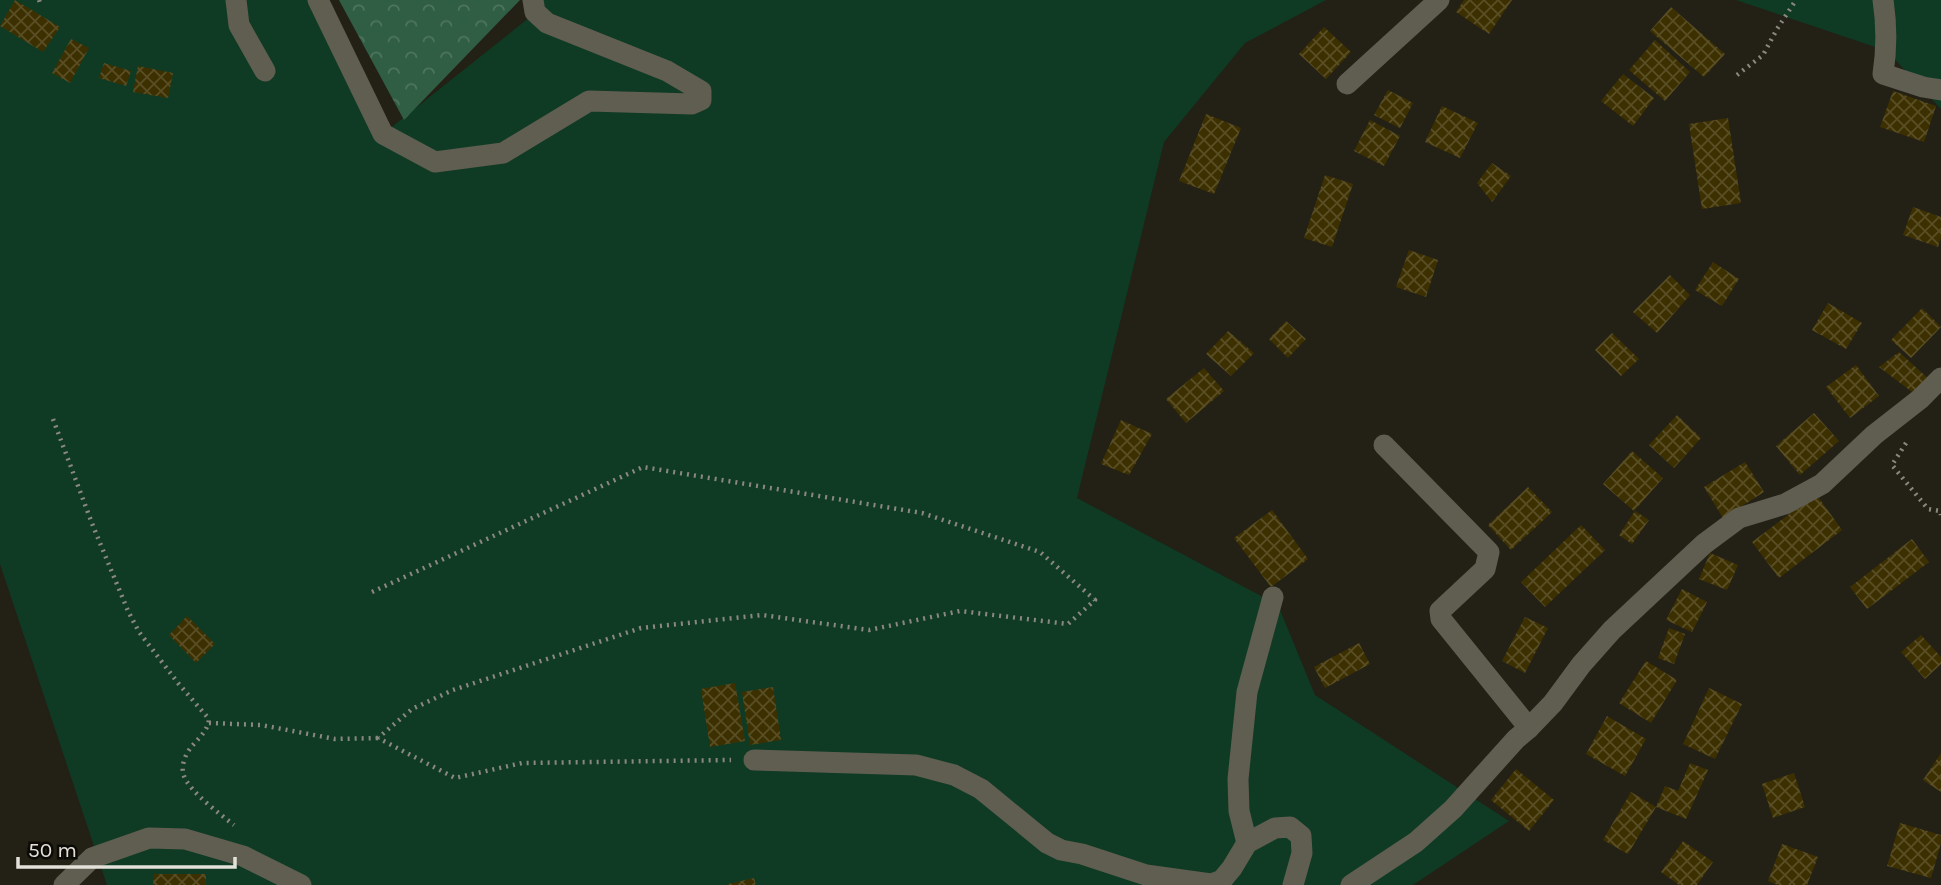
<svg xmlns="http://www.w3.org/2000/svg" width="1941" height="885" font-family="Karla,sans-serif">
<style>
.grass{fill:#0f3a24}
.forest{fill:url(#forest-crowns)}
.building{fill:url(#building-cross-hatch)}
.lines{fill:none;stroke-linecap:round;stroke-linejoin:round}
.path{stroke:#8a887f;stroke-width:4.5;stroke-dasharray:2 5;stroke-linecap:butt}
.minor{stroke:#605d51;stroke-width:21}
</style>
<defs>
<pattern id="forest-crowns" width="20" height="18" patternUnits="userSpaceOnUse" patternTransform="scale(1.75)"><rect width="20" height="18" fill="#305e44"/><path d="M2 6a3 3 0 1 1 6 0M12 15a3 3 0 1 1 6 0" fill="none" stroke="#4e755e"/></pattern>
<pattern id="building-cross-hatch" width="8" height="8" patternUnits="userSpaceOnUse" patternTransform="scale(1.75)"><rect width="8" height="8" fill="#3d3000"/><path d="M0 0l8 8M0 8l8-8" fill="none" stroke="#594e25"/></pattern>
</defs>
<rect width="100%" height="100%" fill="#232015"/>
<g class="grass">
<path d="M 0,0 L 324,0 L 383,134 L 535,13 L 532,0 L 1326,0 L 1245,43 L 1164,142 L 1077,498 L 1278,605 L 1315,695 L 1509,821 L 1413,885 L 107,885 L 0,564 Z"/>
<path d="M 1736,0 L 1941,0 L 1941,109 L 1887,51 Z"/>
</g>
<path class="forest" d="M 339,0 L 520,0 L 404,120 Z"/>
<g class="building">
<path d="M 15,0 L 60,27 L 43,52 L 0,26 Z"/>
<path d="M 1464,0 L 1512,0 L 1489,34 L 1456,12 Z"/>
<path d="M 1671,7 L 1725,54 L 1704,77 L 1650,31 Z"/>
<path d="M 1324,27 L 1351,52 L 1326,79 L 1299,54 Z"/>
<path d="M 71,39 L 89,48 L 70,83 L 52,73 Z"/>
<path d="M 1655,40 L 1690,72 L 1665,101 L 1629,70 Z"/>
<path d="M 104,63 L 131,71 L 126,86 L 99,78 Z"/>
<path d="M 138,66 L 173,73 L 168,98 L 133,92 Z"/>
<path d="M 1623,74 L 1654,98 L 1633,126 L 1601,101 Z"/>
<path d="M 1388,90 L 1413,103 L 1400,128 L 1374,115 Z"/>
<path d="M 1893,91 L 1936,106 L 1924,142 L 1880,127 Z"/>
<path d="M 1442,106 L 1478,123 L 1460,158 L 1425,142 Z"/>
<path d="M 1206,114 L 1241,128 L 1214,194 L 1179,181 Z"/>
<path d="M 1728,118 L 1741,203 L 1702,209 L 1689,124 Z"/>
<path d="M 1370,120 L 1400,136 L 1384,166 L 1354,151 Z"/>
<path d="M 1492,163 L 1511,176 L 1492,202 L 1477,183 Z"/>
<path d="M 1325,175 L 1353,184 L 1332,247 L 1304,238 Z"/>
<path d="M 1913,207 L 1941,217 L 1941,238 L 1938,247 L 1903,235 Z"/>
<path d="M 1409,250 L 1438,260 L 1426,297 L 1396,287 Z"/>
<path d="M 1713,262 L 1739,279 L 1722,306 L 1695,290 Z"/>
<path d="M 1670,275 L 1690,295 L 1657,333 L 1633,312 Z"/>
<path d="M 1828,303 L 1862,323 L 1846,349 L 1812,330 Z"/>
<path d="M 1922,308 L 1941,327 L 1911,358 L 1891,340 Z"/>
<path d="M 1286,321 L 1306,339 L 1288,358 L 1269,339 Z"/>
<path d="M 1228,331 L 1254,353 L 1231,376 L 1206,354 Z"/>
<path d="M 1612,333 L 1639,359 L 1621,376 L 1595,350 Z"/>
<path d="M 1899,352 L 1931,381 L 1916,395 L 1879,367 Z"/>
<path d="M 1856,365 L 1879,396 L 1850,418 L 1826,387 Z"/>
<path d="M 1204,368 L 1224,391 L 1186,423 L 1166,399 Z"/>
<path d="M 1814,413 L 1839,441 L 1800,475 L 1776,446 Z"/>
<path d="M 1677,415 L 1701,438 L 1674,468 L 1649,445 Z"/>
<path d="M 1121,420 L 1152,434 L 1129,475 L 1101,464 Z"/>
<path d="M 1632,451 L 1663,478 L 1634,511 L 1603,484 Z"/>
<path d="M 1745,462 L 1764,492 L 1723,518 L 1704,487 Z"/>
<path d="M 1528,487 L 1552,512 L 1511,550 L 1488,525 Z"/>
<path d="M 1816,494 L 1842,530 L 1779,578 L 1752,542 Z"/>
<path d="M 1272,510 L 1308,559 L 1271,587 L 1234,538 Z"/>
<path d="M 1635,511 L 1649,520 L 1632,544 L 1619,535 Z"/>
<path d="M 1581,525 L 1605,550 L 1545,607 L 1521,582 Z"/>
<path d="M 1912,539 L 1929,562 L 1867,609 L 1850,587 Z"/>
<path d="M 1710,553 L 1738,565 L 1727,590 L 1699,579 Z"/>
<path d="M 1682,589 L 1707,602 L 1692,632 L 1666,620 Z"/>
<path d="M 187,616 L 215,644 L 196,663 L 169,635 Z"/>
<path d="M 1525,617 L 1548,628 L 1525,673 L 1502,661 Z"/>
<path d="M 1669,628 L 1685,634 L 1674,664 L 1658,658 Z"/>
<path d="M 1921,635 L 1941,657 L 1941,664 L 1925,679 L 1901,652 Z"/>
<path d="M 1359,643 L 1370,664 L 1325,688 L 1314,667 Z"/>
<path d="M 1646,661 L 1677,680 L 1651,723 L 1619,703 Z"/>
<path d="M 735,683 L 745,741 L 710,747 L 701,689 Z"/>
<path d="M 773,687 L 781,740 L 750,745 L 742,692 Z"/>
<path d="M 1709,688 L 1742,704 L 1715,759 L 1683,744 Z"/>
<path d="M 1607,716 L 1646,739 L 1625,776 L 1586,754 Z"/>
<path d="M 1941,753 L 1941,792 L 1923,780 Z"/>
<path d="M 1690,763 L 1708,770 L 1686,819 L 1656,807 L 1665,786 L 1678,791 Z"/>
<path d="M 1516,769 L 1554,800 L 1529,831 L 1491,800 Z"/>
<path d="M 1794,773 L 1805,807 L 1773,818 L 1762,784 Z"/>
<path d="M 1631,792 L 1656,807 L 1628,854 L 1603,840 Z"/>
<path d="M 1900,823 L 1941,835 L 1941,843 L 1931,878 L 1887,866 Z"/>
<path d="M 1683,841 L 1713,862 L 1697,885 L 1679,885 L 1661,872 Z"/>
<path d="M 1782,844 L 1818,857 L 1807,885 L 1778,885 L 1768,881 Z"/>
<path d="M 154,874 L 206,874 L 206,885 L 153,885 Z"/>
<path d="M 754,878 L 756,885 L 728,885 L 728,884 Z"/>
</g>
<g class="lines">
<g class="path">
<path d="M 39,0 L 41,6"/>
<path d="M 1737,75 L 1763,55 L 1777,29 L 1796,0"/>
<path d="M 53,419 L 93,526 L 128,611 L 139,632 L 178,683 L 209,719 C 208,730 200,737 192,746 C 186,753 180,766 184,776 C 189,791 221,815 234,825"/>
<path d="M 1906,443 L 1892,465 L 1928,509 L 1940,511 L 1941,515"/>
<path d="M 372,592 L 643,467 L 922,513 L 1040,552 L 1095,600 L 1068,624 L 960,611 L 869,630 L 762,615 L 641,628 L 453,690 L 412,709 L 378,738 L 455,778 L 522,763 L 731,760"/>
<path d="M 209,723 L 261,725 L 335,739 L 378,738"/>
</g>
<g class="minor">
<path d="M 236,0 L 239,25 L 265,71"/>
<path d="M 318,0 L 383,134 L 435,162 L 503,153 L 589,101 L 692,104 L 701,100 L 701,91 L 667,71 L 547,23 L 535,12 L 533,0"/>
<path d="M 1883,0 C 1887,26 1887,48 1883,74 L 1923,87 L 1941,90"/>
<path d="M 1347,84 L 1439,0"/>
<path d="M 1384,445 L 1489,552 L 1485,569 L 1440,611 L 1441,619 L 1529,728"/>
<path d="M 754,760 L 916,765 L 954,775 L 981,789 L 1047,843 L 1061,850 L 1082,854 L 1146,875 L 1211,884 L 1222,880 L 1232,868 L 1247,843 L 1275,828 L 1290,827 L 1301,836 L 1302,853 L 1293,885"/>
<path d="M 1247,843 L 1239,811 L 1238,779 L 1247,692 L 1273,597"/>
<path d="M 64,885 L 92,858 L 149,838 L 185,839 L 243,856 L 301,885"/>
<path d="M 1351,885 L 1416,842 L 1453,809 L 1516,739 L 1529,728 L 1553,703 L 1581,665 L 1612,630 L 1704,544 L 1739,518 L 1785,504 L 1822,484 L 1874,435 L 1920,399 L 1941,378"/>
</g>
</g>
<path d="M18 857v10h217v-10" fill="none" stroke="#e3e1da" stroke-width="3.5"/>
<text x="28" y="857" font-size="21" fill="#e3e1da" stroke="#0b0a06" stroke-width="5" paint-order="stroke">50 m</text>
</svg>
